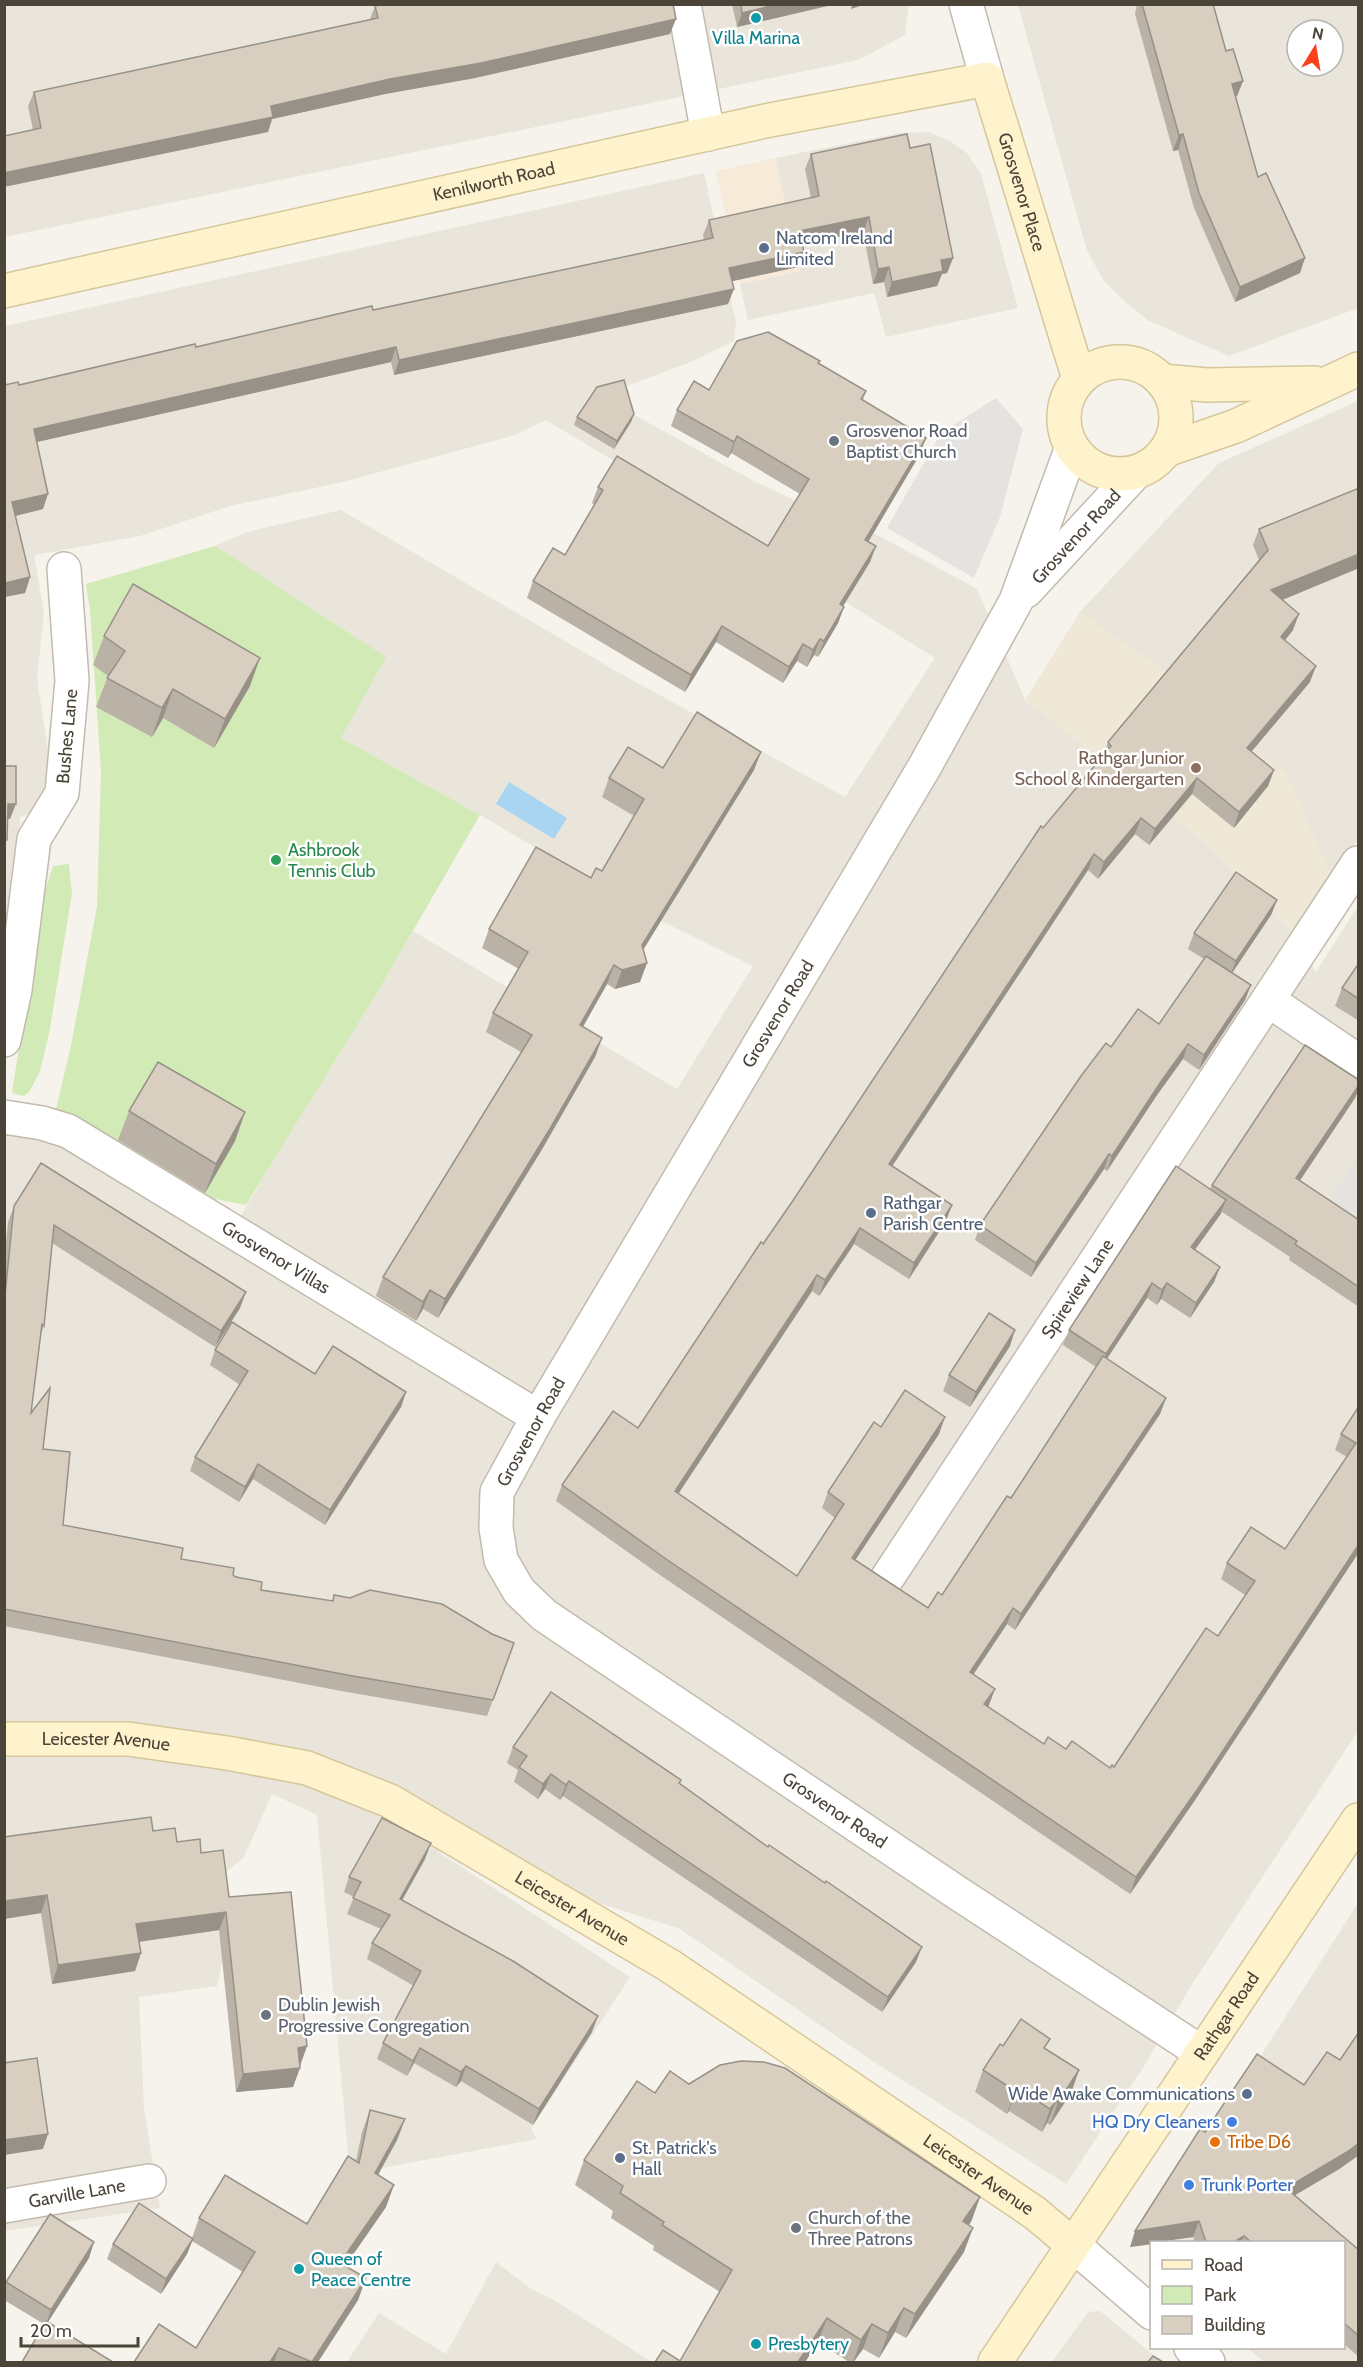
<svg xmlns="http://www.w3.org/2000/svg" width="1363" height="2367" font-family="Cabin,sans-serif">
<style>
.residential{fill:#eae5da;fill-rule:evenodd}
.commercial{fill:#f7ead8}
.education{fill:#efe8d6}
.green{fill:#d2eab5}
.parking{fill:#e5e3e0}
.water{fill:#a9d4f2}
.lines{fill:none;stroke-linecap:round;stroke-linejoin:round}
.street-casing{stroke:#c2bbae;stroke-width:36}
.secondary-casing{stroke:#d6c79b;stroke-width:36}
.street{stroke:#fff;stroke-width:33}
.secondary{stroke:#fff3cd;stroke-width:33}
.wall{fill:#bab2a6}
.shaded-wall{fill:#979187}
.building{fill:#d8cfc1;stroke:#979187;stroke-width:1.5}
.culture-dot{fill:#0f9aa8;stroke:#fff;stroke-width:2}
.service-dot{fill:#5c6f8a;stroke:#fff;stroke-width:2}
.worship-dot{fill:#6b7280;stroke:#fff;stroke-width:2}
.education-dot{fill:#8d6e63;stroke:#fff;stroke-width:2}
.leisure-dot{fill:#2e9e5b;stroke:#fff;stroke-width:2}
.shop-dot{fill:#3f7fe0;stroke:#fff;stroke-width:2}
.food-dot{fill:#e8710a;stroke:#fff;stroke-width:2}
.labels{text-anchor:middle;stroke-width:5;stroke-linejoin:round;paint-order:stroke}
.culture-label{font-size:18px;fill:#0d838f;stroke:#fff;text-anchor:start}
.street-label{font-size:18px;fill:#4b4439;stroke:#fff}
.service-label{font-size:18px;fill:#4e5e75;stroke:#fff;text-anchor:start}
.worship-label{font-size:18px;fill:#5b616d;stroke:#fff;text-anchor:start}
.education-label{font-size:18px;fill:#785e54;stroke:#fff;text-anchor:end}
.leisure-label{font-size:18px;fill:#27864d;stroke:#fff;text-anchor:start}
.shop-label{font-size:18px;fill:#366cbe;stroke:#fff;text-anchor:end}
.food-label{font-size:18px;fill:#c56008;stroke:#fff;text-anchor:start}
</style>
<rect width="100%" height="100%" fill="#f6f3ec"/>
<g class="residential">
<path d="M 5,5 L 909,5 L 905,35 L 858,60 L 5,237 Z"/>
<path d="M 1018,5 L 1358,5 L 1358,308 L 1229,356 L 1147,320 L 1122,299 L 1104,281 L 1087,251 ZM 1297,30 L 1333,30 L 1333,66 L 1297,66 Z"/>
<path d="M 929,132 L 950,141 L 967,153 L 981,174 L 1018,308 L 886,337 L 874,293 L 748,320 L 740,284 L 800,271 L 775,158 L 899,133 Z"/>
<path d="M 704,173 L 736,323 L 734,341 L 691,362 L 621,388 L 620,407 L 752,480 L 821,513 L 848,519 L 977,589 L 1025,700 L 1102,758 L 1208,845 L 1293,932 L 1316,972 L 1358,906 L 1358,1731 L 1193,1983 L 1141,2071 L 1066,2184 L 874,2062 L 680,1929 L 437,1851 L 630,1977 L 531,2129 L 537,2139 L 350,2174 L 317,1815 L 272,1794 L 244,1857 L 220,1877 L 226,1943 L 217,1986 L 139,1997 L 144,2108 L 160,2208 L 5,2231 L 5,1119 L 51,1136 L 225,1243 L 273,1161 L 377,993 L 413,931 L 677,1089 L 753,966 L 661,921 L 480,815 L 341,738 L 385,657 L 215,546 L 247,532 L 341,510 L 616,671 L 845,797 L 935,658 L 767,553 L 546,420 L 512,436 L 343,482 L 230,506 L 140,536 L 34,555 L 44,612 L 37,678 L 48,751 L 49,799 L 31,814 L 20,817 L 19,854 L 5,956 L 5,326 Z"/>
<path d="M 1358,401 L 1358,839 L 1333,879 L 1080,612 L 1219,463 Z"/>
<path d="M 1358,1903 L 1358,2141 L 1251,2071 Z"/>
<path d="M 1358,2155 L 1358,2362 L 1264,2362 L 1247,2348 L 1344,2348 L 1344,2242 L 1158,2242 L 1342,2168 Z"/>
<path d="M 496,2262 L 530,2288 L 554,2300 L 652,2362 L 347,2362 L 379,2313 L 446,2354 Z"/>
<path d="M 1100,2311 L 1162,2362 L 1052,2362 L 1088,2312 Z"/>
</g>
<path class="commercial" d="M 775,158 L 800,271 L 740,284 L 716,171 Z"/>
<path class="education" d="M 1080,612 L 1171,675 L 1287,775 L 1333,879 L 1293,932 L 1208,845 L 1102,758 L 1025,700 Z"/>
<g class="green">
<path d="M 215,546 L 386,657 L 341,738 L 480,815 L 377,993 L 246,1205 L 205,1197 L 56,1109 L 71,1046 L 97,906 L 101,772 L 90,610 L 86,584 Z"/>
<path d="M 69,864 L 72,893 L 49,1034 L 40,1071 L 30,1091 L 24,1096 L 12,1093 L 42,900 L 53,866 Z"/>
</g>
<g class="parking">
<path d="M 996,398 L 1023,429 L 1000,517 L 974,578 L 887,528 L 941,433 Z"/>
<path d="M 1358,1157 L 1358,1240 L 1320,1214 Z"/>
</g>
<path class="water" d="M 509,782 L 567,818 L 554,839 L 496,804 Z"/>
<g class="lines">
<defs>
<g id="street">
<path d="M 684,4 L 708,134"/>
<path d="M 966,4 L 987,79"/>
<path id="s1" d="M 1072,447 L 1016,601 L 925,766 L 538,1417 L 497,1492 L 496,1528 L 501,1560 L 519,1591 L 544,1615 L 956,1892 L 1202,2053"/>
<path id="s2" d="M 1026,591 L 1136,472"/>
<path d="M 1268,1000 L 1358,1061"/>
<path id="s3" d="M 4,1040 L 15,990 L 34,839 L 62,793 L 72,681 L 64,569"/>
<path id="s4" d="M 4,1117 L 42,1123 L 68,1131 L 538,1417"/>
<path id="s5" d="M 888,1577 L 1358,863"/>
<path id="s6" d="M 4,2206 L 149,2181"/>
<path d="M 1073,2245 L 1152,2313"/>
<path d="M 1191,2348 L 1208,2362"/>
</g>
<g id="secondary">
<path id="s7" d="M 4,291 L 765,121 L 987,79 L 1079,379"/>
<circle cx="1120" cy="418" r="56"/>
<path d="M 1162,381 L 1207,385 L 1315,383"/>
<path d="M 1166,450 L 1236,426 L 1358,369"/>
<path id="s8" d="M 4,1739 L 128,1739 L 227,1753 L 307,1768 L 390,1801 L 670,1966 L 1035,2213 L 1073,2245"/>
<path id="s9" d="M 995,2362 L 1358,1820"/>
</g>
</defs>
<use href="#street" class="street-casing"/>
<use href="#secondary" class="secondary-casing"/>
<use href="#street" class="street"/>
<use href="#secondary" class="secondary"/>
</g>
<g class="wall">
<path d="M 732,4 L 836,4 L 737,27 Z"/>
<path d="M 1137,4 L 1213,4 L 1226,51 L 1243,81 L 1237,96 L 1236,97 L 1258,177 L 1300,273 L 1235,302 L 1194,208 L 1178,150 L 1173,151 L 1135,14 Z"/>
<path d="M 467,5 L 670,34 L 475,78 L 385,94 L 272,119 L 268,132 L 33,130 L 28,106 L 34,92 L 370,19 L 375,6 Z"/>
<path d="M 910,148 L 953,258 L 947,273 L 942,274 L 937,286 L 887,297 L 884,282 L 873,284 L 863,232 L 802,244 L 798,267 L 732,281 L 728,304 L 394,375 L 391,362 L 37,442 L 43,509 L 15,516 L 30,577 L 25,593 L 4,597 L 19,385 L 704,240 L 703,235 L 709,220 L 811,198 L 805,169 L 811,154 Z"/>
<path d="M 818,364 L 866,391 L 863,400 L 920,454 L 868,541 L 876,546 L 870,562 L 843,606 L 844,607 L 838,623 L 818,657 L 814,655 L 807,667 L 797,661 L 783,683 L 716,642 L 685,692 L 527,598 L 533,581 L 565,555 L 595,505 L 592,503 L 598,487 L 768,546 L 800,494 L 731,453 L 728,458 L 671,426 L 677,410 L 709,390 Z"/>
<path d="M 634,414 L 631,422 L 614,449 L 574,425 L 577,417 Z"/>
<path d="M 1359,488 L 1359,568 L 1282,600 L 1293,630 L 1285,640 L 1310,682 L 1251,752 L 1274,770 L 1268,786 L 1234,828 L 1192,794 L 1149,845 L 1135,834 L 1098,879 L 1088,870 L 892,1166 L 946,1221 L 909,1279 L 854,1244 L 819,1296 L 812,1291 L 678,1494 L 797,1576 L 835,1518 L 822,1508 L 828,1492 L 881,1427 L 939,1434 L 855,1560 L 928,1608 L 942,1595 L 1011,1498 L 1096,1367 L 1063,1345 L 1069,1330 L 1210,1189 L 1212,1185 L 1359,1080 L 1359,1088 L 1355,1098 L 1300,1180 L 1359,1220 L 1359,1307 L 1289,1260 L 1290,1257 L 1222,1212 L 1220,1215 L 1195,1250 L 1220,1267 L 1214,1282 L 1190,1318 L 1161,1299 L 1157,1305 L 1147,1298 L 1107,1359 L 1166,1398 L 1160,1414 L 1015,1630 L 1007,1624 L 974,1674 L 989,1705 L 988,1707 L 1044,1744 L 1066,1749 L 1110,1768 L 1114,1767 L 1218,1636 L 1245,1595 L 1221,1579 L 1227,1563 L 1285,1549 L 1347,1457 L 1335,1450 L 1341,1434 L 1359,1406 L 1359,1552 L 1193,1803 L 1130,1894 L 660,1575 L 556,1501 L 562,1485 L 638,1428 L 792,1202 L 1043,828 L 1103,756 L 1108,742 L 1259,560 L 1253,545 L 1259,529 Z"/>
<path d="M 104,636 L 250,686 L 214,748 L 163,718 L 152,737 L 96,707 L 108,676 L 93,665 Z"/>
<path d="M 663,768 L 754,770 L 643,950 L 640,982 L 615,989 L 607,984 L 583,1027 L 602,1038 L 595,1057 L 541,1151 L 438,1318 L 423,1309 L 416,1321 L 376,1296 L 383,1277 L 521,1052 L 486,1032 L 493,1013 L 519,969 L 482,948 L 489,929 L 591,878 L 602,871 L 634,816 L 602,797 L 609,778 Z"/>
<path d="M 1277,900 L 1271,915 L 1232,973 L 1251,985 L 1245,1000 L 1199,1070 L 1183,1059 L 1157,1095 L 1107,1171 L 1104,1169 L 1031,1277 L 975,1240 L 980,1225 L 1111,1047 L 1159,1024 L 1204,959 L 1188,949 L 1194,933 Z"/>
<path d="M 1359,963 L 1359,1021 L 1335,1006 L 1342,988 Z"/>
<path d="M 129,1111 L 245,1112 L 235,1141 L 205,1193 L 118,1140 Z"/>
<path d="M 14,1206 L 240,1308 L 215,1347 L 52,1243 L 44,1326 L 41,1334 L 31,1413 L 43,1449 L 63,1525 L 181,1559 L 233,1575 L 261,1590 L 332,1601 L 334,1595 L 492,1634 L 514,1643 L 487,1716 L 341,1691 L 4,1626 L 4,1262 L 8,1222 Z"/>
<path d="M 1010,1346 L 970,1407 L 943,1391 L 949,1375 Z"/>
<path d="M 215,1350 L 315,1374 L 406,1392 L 401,1407 L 325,1525 L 253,1479 L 239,1502 L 190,1471 L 195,1457 L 240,1385 L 210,1365 Z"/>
<path d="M 513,1747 L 681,1780 L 680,1784 L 916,1962 L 882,2012 L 563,1796 L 560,1800 L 545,1789 L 538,1799 L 514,1782 L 518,1770 L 507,1763 Z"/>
<path d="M 153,1831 L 201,1853 L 229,1897 L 307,2046 L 293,2087 L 236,2092 L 219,1930 L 139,1942 L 141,1953 L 135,1971 L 52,1984 L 41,1913 L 4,1919 Z"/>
<path d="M 425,1859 L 402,1900 L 592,2032 L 533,2125 L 461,2081 L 456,2087 L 414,2063 L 407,2076 L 377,2059 L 383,2043 L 414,1986 L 367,1959 L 372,1943 L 381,1929 L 347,1914 L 354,1897 L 344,1892 L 349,1877 Z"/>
<path d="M 1003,2046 L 1047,2049 L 1079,2070 L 1071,2093 L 1050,2125 L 1047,2123 L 1042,2132 L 1009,2111 L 1007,2114 L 975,2092 L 983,2070 Z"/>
<path d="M 689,2084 L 980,2197 L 971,2222 L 969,2224 L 964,2252 L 906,2338 L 895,2332 L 879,2358 L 863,2349 L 854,2362 L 849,2362 L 818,2342 L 805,2362 L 655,2362 L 680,2361 L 720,2292 L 653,2250 L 654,2246 L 611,2218 L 613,2211 L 575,2185 L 584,2160 L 655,2093 Z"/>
<path d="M 370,2110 L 405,2119 L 397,2140 L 378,2175 L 386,2207 L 345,2266 L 366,2278 L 358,2300 L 318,2362 L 134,2362 L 196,2348 L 243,2272 L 192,2241 L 187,2254 L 161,2294 L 107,2259 L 113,2244 L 192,2238 L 199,2218 L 307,2224 L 356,2161 L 362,2132 Z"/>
<path d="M 1205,2132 L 1341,2168 L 1295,2195 L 1359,2250 L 1359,2357 L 1344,2344 L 1344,2242 L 1195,2242 L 1193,2237 L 1152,2242 L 1152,2244 L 1130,2247 Z"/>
<path d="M 89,2258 L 48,2322 L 44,2324 L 4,2300 L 4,2287 L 6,2282 Z"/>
</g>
<g class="shaded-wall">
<path d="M 779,4 L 836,4 L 737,27 L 742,13 Z"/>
<path d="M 852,4 L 866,4 L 851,9 Z"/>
<path d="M 676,19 L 670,34 L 475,78 L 385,94 L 272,119 L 268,132 L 4,187 L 4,173 L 271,106 L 390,79 Z"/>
<path d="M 1243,81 L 1237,96 L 1227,99 L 1232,84 Z"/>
<path d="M 1183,134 L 1178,150 L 1173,151 L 1179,135 Z"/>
<path d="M 869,217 L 863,232 L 794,246 L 799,231 Z"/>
<path d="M 804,252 L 798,267 L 724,283 L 729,268 Z"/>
<path d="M 953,258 L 947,273 L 942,274 L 937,286 L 887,297 L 892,282 L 941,260 Z"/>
<path d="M 1305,258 L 1300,273 L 1235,302 L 1240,287 Z"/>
<path d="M 889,267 L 884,282 L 873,284 L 878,269 Z"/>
<path d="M 734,289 L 728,304 L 394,375 L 399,360 Z"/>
<path d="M 396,347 L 391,362 L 28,444 L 34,429 Z"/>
<path d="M 634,414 L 631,422 L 614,449 L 617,441 Z"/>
<path d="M 737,436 L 731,453 L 728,458 L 734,442 Z"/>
<path d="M 926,438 L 920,454 L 860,556 L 865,540 Z"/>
<path d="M 48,494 L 43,509 L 7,518 L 12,502 Z"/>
<path d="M 876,546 L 870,562 L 834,621 L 840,604 Z"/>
<path d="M 1359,554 L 1359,568 L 1265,607 L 1271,590 Z"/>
<path d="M 30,577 L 25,593 L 4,597 L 5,583 Z"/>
<path d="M 844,607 L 838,623 L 818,657 L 824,641 Z"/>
<path d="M 1299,614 L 1293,630 L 1275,653 L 1281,637 Z"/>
<path d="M 722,626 L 716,642 L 685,692 L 691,675 Z"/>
<path d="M 820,639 L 814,655 L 807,667 L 813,650 Z"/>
<path d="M 803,644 L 797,661 L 783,683 L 789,667 Z"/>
<path d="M 260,658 L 250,686 L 214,748 L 225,719 Z"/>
<path d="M 1316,666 L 1310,682 L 1241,764 L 1247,748 Z"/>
<path d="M 173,689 L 163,718 L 152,737 L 162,708 Z"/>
<path d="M 761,752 L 754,770 L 635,963 L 642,945 Z"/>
<path d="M 1274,770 L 1268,786 L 1234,828 L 1239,812 Z"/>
<path d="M 1197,778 L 1192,794 L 1149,845 L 1155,829 Z"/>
<path d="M 8,804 L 16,804 L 10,819 L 4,819 Z"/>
<path d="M 1141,818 L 1135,834 L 1098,879 L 1104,862 Z"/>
<path d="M 1094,854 L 1088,870 L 883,1180 L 889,1164 Z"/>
<path d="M 1277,900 L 1271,915 L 1230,976 L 1236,961 Z"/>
<path d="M 647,963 L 640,982 L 615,989 L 622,970 Z"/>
<path d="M 614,965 L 607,984 L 573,1044 L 580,1025 Z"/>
<path d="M 1251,985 L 1245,1000 L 1199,1070 L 1204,1055 Z"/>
<path d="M 602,1038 L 595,1057 L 541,1151 L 438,1318 L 445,1299 Z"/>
<path d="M 1188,1044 L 1183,1059 L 1157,1095 L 1107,1171 L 1112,1156 L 1162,1080 Z"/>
<path d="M 1359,1085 L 1359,1088 L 1355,1098 L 1291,1194 L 1296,1178 Z"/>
<path d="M 245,1112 L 235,1141 L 205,1193 L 216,1164 Z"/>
<path d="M 1109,1154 L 1104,1169 L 1031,1277 L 1036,1263 Z"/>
<path d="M 1226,1200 L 1220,1215 L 1185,1263 L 1191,1247 Z"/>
<path d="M 952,1205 L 946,1221 L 909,1279 L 914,1263 Z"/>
<path d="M 860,1228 L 854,1244 L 819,1296 L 825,1280 Z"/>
<path d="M 1220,1267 L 1214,1282 L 1190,1318 L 1196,1303 Z"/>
<path d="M 817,1275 L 812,1291 L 669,1508 L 675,1491 Z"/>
<path d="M 1152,1283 L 1147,1298 L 1100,1369 L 1106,1354 Z"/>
<path d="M 1167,1283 L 1161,1299 L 1157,1305 L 1162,1290 Z"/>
<path d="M 430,1290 L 423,1309 L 416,1321 L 423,1302 Z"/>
<path d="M 246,1292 L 240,1308 L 215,1347 L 221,1331 Z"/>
<path d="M 1015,1330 L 1010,1346 L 970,1407 L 976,1392 Z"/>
<path d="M 406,1392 L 401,1407 L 325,1525 L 330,1510 Z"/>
<path d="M 1166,1398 L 1160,1414 L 1015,1630 L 1021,1614 Z"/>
<path d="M 945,1417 L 939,1434 L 846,1574 L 852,1558 Z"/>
<path d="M 258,1464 L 253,1479 L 239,1502 L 245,1487 Z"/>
<path d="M 1359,1544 L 1359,1552 L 1193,1803 L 1130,1894 L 1136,1877 Z"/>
<path d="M 1013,1608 L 1007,1624 L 964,1688 L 970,1672 Z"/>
<path d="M 995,1689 L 989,1705 L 978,1721 L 984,1704 Z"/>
<path d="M 551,1774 L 545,1789 L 538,1799 L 543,1784 Z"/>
<path d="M 569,1781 L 563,1796 L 560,1800 L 566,1785 Z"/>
<path d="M 431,1843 L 425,1859 L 394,1915 L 400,1899 Z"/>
<path d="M 47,1895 L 41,1913 L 4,1919 L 4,1901 Z"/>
<path d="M 226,1912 L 219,1930 L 130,1943 L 136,1924 Z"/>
<path d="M 922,1947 L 916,1962 L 882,2012 L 888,1997 Z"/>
<path d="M 141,1953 L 135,1971 L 52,1984 L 58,1965 Z"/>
<path d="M 598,2016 L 592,2032 L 533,2125 L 539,2109 Z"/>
<path d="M 307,2046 L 300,2065 L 298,2048 Z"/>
<path d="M 420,2048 L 414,2063 L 407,2076 L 413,2061 Z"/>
<path d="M 466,2066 L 461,2081 L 456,2087 L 461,2072 Z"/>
<path d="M 300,2068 L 293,2087 L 236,2092 L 243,2074 Z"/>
<path d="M 1079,2070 L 1071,2093 L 1050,2125 L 1058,2102 Z"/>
<path d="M 1017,2088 L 1009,2111 L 1007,2114 L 1015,2091 Z"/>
<path d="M 1056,2101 L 1047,2123 L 1042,2132 L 1050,2109 Z"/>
<path d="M 405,2119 L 397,2140 L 367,2195 L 375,2173 Z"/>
<path d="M 48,2134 L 43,2149 L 4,2155 L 4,2140 Z"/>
<path d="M 1359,2143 L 1359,2155 L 1341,2168 L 1280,2204 L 1286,2188 Z"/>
<path d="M 394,2185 L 386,2207 L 332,2285 L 340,2263 Z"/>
<path d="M 980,2197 L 971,2222 L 954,2245 L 963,2221 Z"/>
<path d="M 1199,2221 L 1193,2237 L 1158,2242 L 1152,2242 L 1152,2244 L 1130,2247 L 1135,2231 Z"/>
<path d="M 973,2228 L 964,2252 L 906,2338 L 915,2314 Z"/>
<path d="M 1244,2236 L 1241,2242 L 1234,2242 Z"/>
<path d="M 193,2239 L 187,2254 L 161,2294 L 166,2279 Z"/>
<path d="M 94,2242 L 89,2258 L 46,2325 L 51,2310 Z"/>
<path d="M 366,2278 L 358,2300 L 318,2362 L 312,2362 Z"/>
<path d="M 904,2308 L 895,2332 L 879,2358 L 888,2333 Z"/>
<path d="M 827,2318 L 818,2342 L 805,2362 L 798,2362 Z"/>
<path d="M 872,2324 L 863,2349 L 853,2362 L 861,2340 Z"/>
<path d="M 279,2348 L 274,2362 L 270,2362 Z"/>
</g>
<g class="building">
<path d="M 384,4 L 673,4 L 676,19 L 481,63 L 390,79 L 271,106 L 273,117 L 4,173 L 4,136 L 41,128 L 34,92 L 378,18 L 375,6 Z"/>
<path d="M 741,4 L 779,4 L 742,13 Z"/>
<path d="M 1142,4 L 1213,4 L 1226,51 L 1233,49 L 1243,81 L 1232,84 L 1258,177 L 1266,173 L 1305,258 L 1240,287 L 1199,193 L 1183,134 L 1179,135 Z"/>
<path d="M 907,134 L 910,148 L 930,144 L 953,258 L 941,260 L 943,271 L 892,282 L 889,267 L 878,269 L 869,217 L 799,231 L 804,252 L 729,268 L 734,289 L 399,360 L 396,347 L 34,429 L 48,494 L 12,502 L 30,577 L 5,583 L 4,594 L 4,385 L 18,382 L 19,385 L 195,344 L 196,347 L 372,306 L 373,310 L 713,238 L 709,220 L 819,196 L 811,154 Z"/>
<path d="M 768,332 L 820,361 L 818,363 L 866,391 L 861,399 L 926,438 L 865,540 L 876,546 L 840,604 L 844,607 L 824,641 L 820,639 L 813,650 L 803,644 L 789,667 L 722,626 L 691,675 L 533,581 L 553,548 L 565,555 L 603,490 L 598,487 L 617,456 L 768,546 L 809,479 L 737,436 L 734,442 L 677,410 L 694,381 L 709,390 L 737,341 Z"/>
<path d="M 624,380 L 634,414 L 617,441 L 577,417 L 597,387 Z"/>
<path d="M 1359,488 L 1359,554 L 1271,590 L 1299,614 L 1281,637 L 1316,666 L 1247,748 L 1274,770 L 1239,812 L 1197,778 L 1155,829 L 1141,818 L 1104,862 L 1094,854 L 889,1164 L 952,1205 L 914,1263 L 860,1228 L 825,1280 L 817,1275 L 675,1491 L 797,1576 L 844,1504 L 828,1492 L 874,1422 L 881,1427 L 905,1390 L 945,1417 L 852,1558 L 928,1608 L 938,1592 L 942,1595 L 1007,1496 L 1011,1498 L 1103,1356 L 1166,1398 L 1021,1614 L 1013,1608 L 970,1672 L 995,1689 L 984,1704 L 1044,1744 L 1048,1737 L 1066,1749 L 1072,1741 L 1110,1768 L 1112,1765 L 1114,1767 L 1206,1628 L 1218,1636 L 1255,1581 L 1227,1563 L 1251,1527 L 1285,1549 L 1356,1443 L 1341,1434 L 1359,1406 L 1359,1544 L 1199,1787 L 1136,1877 L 666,1559 L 562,1485 L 613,1411 L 638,1428 L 761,1242 L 763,1244 L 792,1202 L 1041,826 L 1043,828 L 1111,746 L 1108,742 L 1268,550 L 1259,529 Z"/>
<path d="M 133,584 L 260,658 L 225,719 L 173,689 L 162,708 L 107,678 L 125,651 L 104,636 Z"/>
<path d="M 697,712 L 761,752 L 642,945 L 647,963 L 622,970 L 614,965 L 580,1025 L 602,1038 L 548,1132 L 445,1299 L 430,1290 L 423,1302 L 383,1277 L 532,1035 L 493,1013 L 528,952 L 489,929 L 536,847 L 591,878 L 596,868 L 602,871 L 644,799 L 609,778 L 628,747 L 663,768 Z"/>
<path d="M 4,744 L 5,766 L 16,766 L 16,804 L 8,804 L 7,840 L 4,840 Z"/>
<path d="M 1236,872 L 1277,900 L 1236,961 L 1194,933 Z"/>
<path d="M 1206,956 L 1251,985 L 1204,1055 L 1188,1044 L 1162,1080 L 1112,1156 L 1109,1154 L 1036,1263 L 980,1225 L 1081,1076 L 1106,1043 L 1111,1047 L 1138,1009 L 1159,1024 Z"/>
<path d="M 1359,963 L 1359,999 L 1342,988 Z"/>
<path d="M 1305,1045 L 1359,1080 L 1359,1085 L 1296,1178 L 1359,1220 L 1359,1287 L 1295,1244 L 1297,1241 L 1212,1185 Z"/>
<path d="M 158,1062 L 245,1112 L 216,1164 L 129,1111 Z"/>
<path d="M 41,1163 L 246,1292 L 221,1331 L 54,1225 L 44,1326 L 42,1324 L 31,1413 L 50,1388 L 43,1449 L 70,1452 L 63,1525 L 183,1548 L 181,1559 L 234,1568 L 233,1575 L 236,1577 L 262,1582 L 261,1590 L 333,1601 L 334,1595 L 350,1598 L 370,1590 L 442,1604 L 492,1634 L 514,1643 L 493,1700 L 347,1675 L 4,1609 L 4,1305 L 14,1206 Z"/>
<path d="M 1176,1166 L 1226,1200 L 1191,1247 L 1220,1267 L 1196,1303 L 1167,1283 L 1162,1290 L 1152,1283 L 1106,1354 L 1069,1330 Z"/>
<path d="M 989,1313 L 1015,1330 L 976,1392 L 949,1375 Z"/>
<path d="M 232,1322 L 315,1374 L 333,1346 L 406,1392 L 330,1510 L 258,1464 L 245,1487 L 195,1457 L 248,1371 L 215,1350 Z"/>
<path d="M 551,1692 L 681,1780 L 679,1783 L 768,1847 L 769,1845 L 825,1883 L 826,1881 L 922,1947 L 888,1997 L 569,1781 L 566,1785 L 551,1774 L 543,1784 L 519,1767 L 527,1756 L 513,1747 Z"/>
<path d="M 151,1817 L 153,1831 L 175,1828 L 177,1842 L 200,1839 L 201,1853 L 223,1850 L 229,1897 L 291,1892 L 307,2046 L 298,2048 L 300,2068 L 243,2074 L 226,1912 L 136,1924 L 141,1953 L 58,1965 L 47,1895 L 4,1901 L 4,1837 Z"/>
<path d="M 382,1818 L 431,1843 L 400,1899 L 513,1961 L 598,2016 L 539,2109 L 466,2066 L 461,2072 L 420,2048 L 413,2061 L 383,2043 L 421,1971 L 372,1943 L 390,1915 L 353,1898 L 361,1882 L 349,1877 Z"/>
<path d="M 1021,2019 L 1050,2039 L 1044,2048 L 1079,2070 L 1058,2102 L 1056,2101 L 1050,2109 L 1017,2088 L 1015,2091 L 983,2070 L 1000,2044 L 1003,2046 Z"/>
<path d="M 1359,2032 L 1359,2143 L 1347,2152 L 1286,2188 L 1359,2250 L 1359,2336 L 1344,2323 L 1344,2242 L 1251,2242 L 1244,2236 L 1234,2242 L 1206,2242 L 1199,2221 L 1135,2231 L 1200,2129 L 1205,2132 L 1257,2054 L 1304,2085 L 1327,2052 L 1340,2060 Z"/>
<path d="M 37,2058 L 48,2134 L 4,2140 L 4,2063 Z"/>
<path d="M 741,2061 L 764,2062 L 785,2068 L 980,2197 L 963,2221 L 973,2228 L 915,2314 L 904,2308 L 888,2333 L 872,2324 L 861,2340 L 827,2318 L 798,2362 L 655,2362 L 663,2350 L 680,2361 L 732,2270 L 662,2225 L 664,2222 L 620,2193 L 623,2186 L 584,2160 L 637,2081 L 655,2093 L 670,2071 L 689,2084 L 720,2065 Z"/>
<path d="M 370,2110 L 405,2119 L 375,2173 L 394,2185 L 340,2263 L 366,2278 L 312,2362 L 279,2348 L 270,2362 L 134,2362 L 159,2324 L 196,2348 L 255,2252 L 199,2218 L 225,2175 L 307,2224 L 348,2156 L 359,2163 Z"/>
<path d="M 139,2203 L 193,2239 L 166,2279 L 113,2244 Z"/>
<path d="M 50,2214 L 94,2242 L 51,2310 L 6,2282 Z"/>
<path d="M 46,2321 L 113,2362 L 22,2362 Z"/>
<path d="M 1153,2356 L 1163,2362 L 1148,2362 Z"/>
</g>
<g class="culture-dot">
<circle cx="756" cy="18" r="6"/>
<circle cx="299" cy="2269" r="6"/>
<circle cx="756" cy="2344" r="6"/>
</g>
<g class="service-dot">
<circle cx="764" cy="248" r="6"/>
<circle cx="871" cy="1213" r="6"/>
<circle cx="1247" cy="2094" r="6"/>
<circle cx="620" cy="2158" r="6"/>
</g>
<g class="worship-dot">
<circle cx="834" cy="441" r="6"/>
<circle cx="266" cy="2015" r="6"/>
<circle cx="796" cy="2228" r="6"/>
</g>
<circle class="education-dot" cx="1196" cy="768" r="6"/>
<circle class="leisure-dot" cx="276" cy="860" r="6"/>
<g class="shop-dot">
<circle cx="1232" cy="2122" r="6"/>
<circle cx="1189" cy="2185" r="6"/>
</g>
<circle class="food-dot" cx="1215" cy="2142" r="6"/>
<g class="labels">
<g class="culture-label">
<text x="756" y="44" text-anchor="middle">Villa Marina</text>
<text x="311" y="2265">Queen of<tspan x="311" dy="21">Peace Centre</tspan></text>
<text x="768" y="2350">Presbytery</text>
</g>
<g class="street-label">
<text dy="6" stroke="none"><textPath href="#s7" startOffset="502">Kenilworth Road</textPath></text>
<text dy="6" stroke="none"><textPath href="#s7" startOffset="1124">Grosvenor Place</textPath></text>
<text dy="6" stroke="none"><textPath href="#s2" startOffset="74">Grosvenor Road</textPath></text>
<text dy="6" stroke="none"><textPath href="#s3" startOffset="314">Bushes Lane</textPath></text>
<text transform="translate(778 1014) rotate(-59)" y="6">Grosvenor Road</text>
<text dy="6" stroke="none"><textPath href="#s4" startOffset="309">Grosvenor Villas</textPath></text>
<text dy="6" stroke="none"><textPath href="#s5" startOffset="345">Spireview Lane</textPath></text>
<text transform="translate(531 1432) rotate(-61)" y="6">Grosvenor Road</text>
<text dy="6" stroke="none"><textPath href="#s8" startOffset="102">Leicester Avenue</textPath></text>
<text dy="6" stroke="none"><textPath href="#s1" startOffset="1684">Grosvenor Road</textPath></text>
<text dy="6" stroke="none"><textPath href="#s8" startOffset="606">Leicester Avenue</textPath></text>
<text dy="6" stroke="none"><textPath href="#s9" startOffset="416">Rathgar Road</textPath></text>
<text dy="6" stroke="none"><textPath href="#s8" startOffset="1092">Leicester Avenue</textPath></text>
<text dy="6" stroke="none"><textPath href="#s6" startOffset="74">Garville Lane</textPath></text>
</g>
<g class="service-label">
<text x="776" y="244">Natcom Ireland<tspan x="776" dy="21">Limited</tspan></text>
<text x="883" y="1209">Rathgar<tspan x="883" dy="21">Parish Centre</tspan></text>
<text x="1235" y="2100" text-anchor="end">Wide Awake Communications</text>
<text x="632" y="2154">St. Patrick's<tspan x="632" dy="21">Hall</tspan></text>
</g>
<g class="worship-label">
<text x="846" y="437">Grosvenor Road<tspan x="846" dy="21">Baptist Church</tspan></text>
<text x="278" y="2011">Dublin Jewish<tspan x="278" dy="21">Progressive Congregation</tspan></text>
<text x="808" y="2224">Church of the<tspan x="808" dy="21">Three Patrons</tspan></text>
</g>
<g class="education-label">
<text x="1184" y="764">Rathgar Junior<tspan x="1184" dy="21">School &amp; Kindergarten</tspan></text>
</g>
<g class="leisure-label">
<text x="288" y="856">Ashbrook<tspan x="288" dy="21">Tennis Club</tspan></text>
</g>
<g class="shop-label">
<text x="1220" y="2128">HQ Dry Cleaners</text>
<text x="1201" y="2191" text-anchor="start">Trunk Porter</text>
</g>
<g class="food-label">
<text x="1227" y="2148">Tribe D6</text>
</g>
</g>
<rect width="1363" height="2367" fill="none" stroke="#4b4439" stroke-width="12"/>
<rect x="1150" y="2241" width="195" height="108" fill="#ffffff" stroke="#b7b4b0" stroke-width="1.5"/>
<rect x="1162" y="2260" width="30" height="9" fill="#fff3cd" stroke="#b7b4b0" stroke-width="1.5"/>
<text x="1204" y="2271" font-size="18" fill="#4b4439">Road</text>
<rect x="1162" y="2286" width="30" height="18" fill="#d2eab5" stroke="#b7b4b0" stroke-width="1.5"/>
<text x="1204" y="2301" font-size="18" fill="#4b4439">Park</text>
<rect x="1162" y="2316" width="30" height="18" fill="#d8cfc1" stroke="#b7b4b0" stroke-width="1.5"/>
<text x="1204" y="2331" font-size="18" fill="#4b4439">Building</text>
<g transform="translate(1315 48) rotate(11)"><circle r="28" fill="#ffffff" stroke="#b7b4b0" stroke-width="1.5"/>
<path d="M0-4.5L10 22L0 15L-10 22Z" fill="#fc3f1d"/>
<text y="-9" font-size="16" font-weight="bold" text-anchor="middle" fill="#4b4439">N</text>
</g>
<path d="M21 2337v9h117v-9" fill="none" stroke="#4b4439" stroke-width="3"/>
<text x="30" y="2337" font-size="18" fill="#4b4439" stroke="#ffffff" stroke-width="4.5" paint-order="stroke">20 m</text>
</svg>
